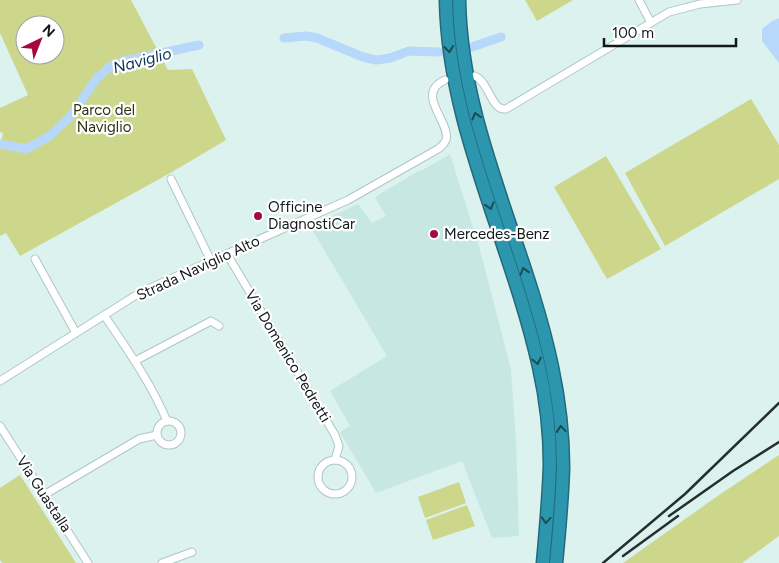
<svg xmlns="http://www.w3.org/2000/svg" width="779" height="563" font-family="Figtree,sans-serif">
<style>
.built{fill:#c7e8e2}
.green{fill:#cdd78b;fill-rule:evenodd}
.water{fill:#b7d7fb}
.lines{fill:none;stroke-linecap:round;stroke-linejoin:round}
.canal{stroke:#b7d7fb;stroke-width:9}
.street-casing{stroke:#afc6c1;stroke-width:9}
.highway-casing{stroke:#236a7a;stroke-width:15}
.street{stroke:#fff;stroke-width:7}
.highway{stroke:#2c96af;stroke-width:12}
.rail{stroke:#262f2e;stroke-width:2.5}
.oneway{stroke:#1c4b54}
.poi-dot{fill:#a4093e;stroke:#fff;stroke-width:2}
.labels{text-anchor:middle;stroke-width:4.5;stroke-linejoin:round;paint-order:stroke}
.park-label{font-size:15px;fill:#303312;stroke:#fff}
.poi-label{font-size:15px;fill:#111918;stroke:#fff;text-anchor:start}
.street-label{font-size:15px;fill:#111918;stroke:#fff}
.water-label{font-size:16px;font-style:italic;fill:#093055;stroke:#fff}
</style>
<rect width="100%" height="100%" fill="#dbf2ee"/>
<path class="built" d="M 450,154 L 480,250 L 511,369 L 516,441 L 519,536 L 492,538 L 462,461 L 376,493 L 340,432 L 350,426 L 330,391 L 387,356 L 310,226 L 358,204 L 372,223 L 386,216 L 375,197 L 420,170 L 421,171 Z"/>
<g class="green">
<path d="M 0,0 L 131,0 L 168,70 L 192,69 L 226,140 L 172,172 L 20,256 L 6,233 L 0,236 L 0,147 L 3,133 L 0,132 L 0,108 L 28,95 L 0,33 ZM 25,25 L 55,25 L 55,55 L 25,55 Z"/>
<path d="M 525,0 L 573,0 L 537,21 Z"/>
<path d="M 751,99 L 779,145 L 779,179 L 665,246 L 625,173 Z"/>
<path d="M 606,156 L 661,249 L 607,279 L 554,187 Z"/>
<path d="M 779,455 L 779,536 L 742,563 L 623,563 L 719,495 Z"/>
<path d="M 20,475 L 76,563 L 2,563 L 0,560 L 0,488 Z"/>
<path d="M 459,482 L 466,503 L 425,518 L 418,497 Z"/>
<path d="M 467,505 L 475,526 L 433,540 L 426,520 Z"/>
</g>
<path class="water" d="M 779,18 L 779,63 L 762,41 L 762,29 L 772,21 Z"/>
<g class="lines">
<g class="canal">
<path d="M 284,38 L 306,36 L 317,38 L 363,57 L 376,60 L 390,58 L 409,51 L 439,52"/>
<path d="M 472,47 L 501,37"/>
<path d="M 0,144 L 26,149 L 48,137 L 70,117 L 97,78 L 111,66 L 124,61 L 199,45"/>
</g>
<defs>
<g id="street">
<path d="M 639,0 L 651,23"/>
<path d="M 475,76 C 490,83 491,111 506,109 L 669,12 L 700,4 L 737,0"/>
<path d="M 171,179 L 211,261"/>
<path d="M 227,254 L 335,435 L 339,446 L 335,460"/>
<path d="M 35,259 L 76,333"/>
<path d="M 104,315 C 127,349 151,383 167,421"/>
<path d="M 135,361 L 211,321 L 219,326"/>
<path d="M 0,381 L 141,292 L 348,200 L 438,149 C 441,147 444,144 446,140 C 451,122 414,94 445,80"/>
<circle cx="169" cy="433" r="12"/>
<path d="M 0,426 L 88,563"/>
<circle cx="335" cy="477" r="17"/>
<path d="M 44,495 L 139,439 L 157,435"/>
<path d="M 162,563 L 192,552"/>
</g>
<g id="highway">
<path d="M 446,0 C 448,128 512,244 539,367 C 546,398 550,432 550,465 C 549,497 546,530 543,563"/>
<path d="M 459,0 C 461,128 526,243 552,367 C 559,400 563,434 563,468 C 562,500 559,532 556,563"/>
</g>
</defs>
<use href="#street" class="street-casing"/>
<use href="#highway" class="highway-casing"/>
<use href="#street" class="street"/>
<use href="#highway" class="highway"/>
<g class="rail">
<path d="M 669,516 L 733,471 L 779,442"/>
<path d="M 623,556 L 678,516"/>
<path d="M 603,563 L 685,494 L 779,403"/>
</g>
</g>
<defs><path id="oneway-chevron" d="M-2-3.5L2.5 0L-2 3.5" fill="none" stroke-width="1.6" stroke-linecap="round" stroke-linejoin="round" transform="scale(1.25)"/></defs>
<g class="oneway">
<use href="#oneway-chevron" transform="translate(449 49) rotate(84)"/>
<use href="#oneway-chevron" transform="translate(476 116) rotate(-105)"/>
<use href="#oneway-chevron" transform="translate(490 206) rotate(73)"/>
<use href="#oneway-chevron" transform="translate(524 271) rotate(-107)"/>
<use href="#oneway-chevron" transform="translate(537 361) rotate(77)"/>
<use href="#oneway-chevron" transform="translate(561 429) rotate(-95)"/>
<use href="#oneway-chevron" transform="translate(546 520) rotate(94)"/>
</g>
<g class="poi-dot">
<circle cx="258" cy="216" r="5"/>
<circle cx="434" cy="234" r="5"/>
</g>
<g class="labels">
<g class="park-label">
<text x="104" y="115">Parco del<tspan x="104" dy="17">Naviglio</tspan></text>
</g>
<g class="poi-label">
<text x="268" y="212">Officine<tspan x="268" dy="17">DiagnostiCar</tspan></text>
<text x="444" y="239">Mercedes-Benz</text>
</g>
<g class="street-label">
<text transform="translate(198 268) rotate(-25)" y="5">Strada Naviglio Alto</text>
<text transform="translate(288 356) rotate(59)" y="5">Via Domenico Pedretti</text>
<text transform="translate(44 494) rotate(57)" y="5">Via Guastalla</text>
</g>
<g class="water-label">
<text transform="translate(142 60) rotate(-15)" y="6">Naviglio</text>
</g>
</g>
<g transform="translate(40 40) rotate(43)"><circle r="24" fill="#ffffff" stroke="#a0a3a3"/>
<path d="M0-4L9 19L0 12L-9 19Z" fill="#a4093e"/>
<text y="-8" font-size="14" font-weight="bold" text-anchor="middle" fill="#111918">N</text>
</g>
<path d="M604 38v8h132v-8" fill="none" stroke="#111918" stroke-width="2.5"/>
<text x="612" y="38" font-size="15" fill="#111918" stroke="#ffffff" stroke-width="4" paint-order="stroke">100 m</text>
</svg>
